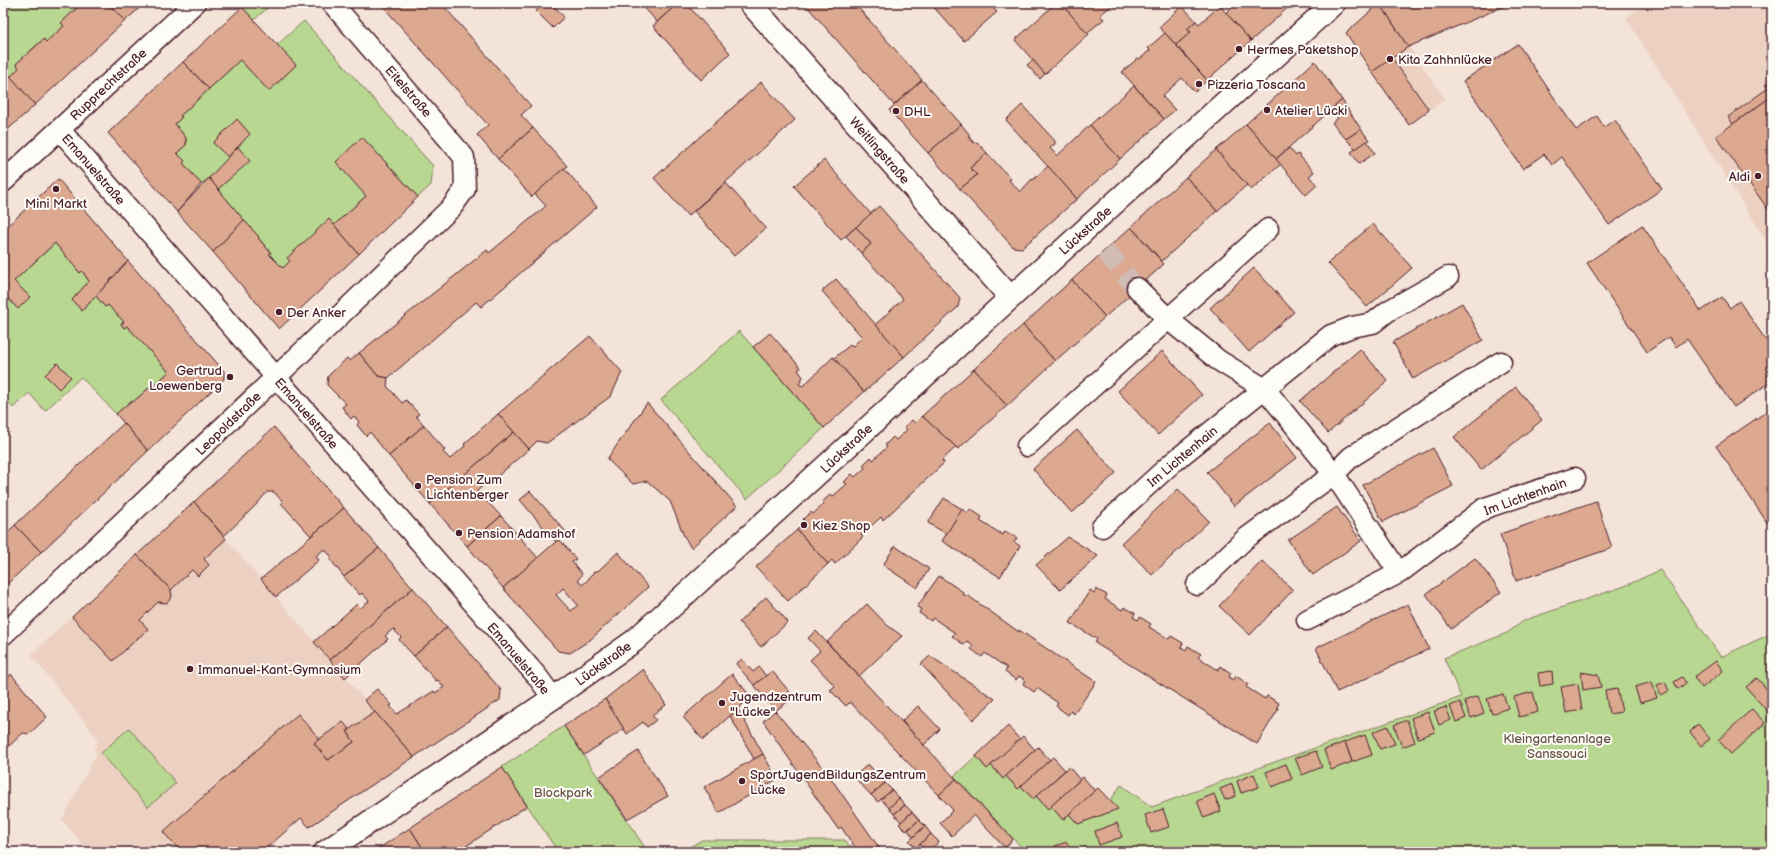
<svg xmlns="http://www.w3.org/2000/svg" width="1775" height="855" font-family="'Balsamiq Sans',sans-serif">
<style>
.built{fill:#ecd1c2}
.green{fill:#b8d790;stroke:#817b5e}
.building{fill:#dca890;stroke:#4a1f2b;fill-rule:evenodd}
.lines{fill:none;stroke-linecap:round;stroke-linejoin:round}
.street-tunnel{stroke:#d1bcb5;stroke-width:20;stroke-dasharray:20 10;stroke-linecap:butt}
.street-casing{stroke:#4a1f2b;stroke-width:23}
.secondary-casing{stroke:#4a1f2b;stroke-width:25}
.street{stroke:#fdfcf7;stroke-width:20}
.secondary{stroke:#fdfcf7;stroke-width:22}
.poi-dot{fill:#4a1f2b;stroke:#fdfcf7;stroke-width:1.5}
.labels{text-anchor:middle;stroke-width:4;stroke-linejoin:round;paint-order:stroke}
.poi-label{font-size:13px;fill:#4a1f2b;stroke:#fdfcf7;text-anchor:start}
.street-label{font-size:13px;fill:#4a1f2b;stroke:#fdfcf7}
.park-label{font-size:13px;fill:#6b5649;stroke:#fdfcf7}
</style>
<rect width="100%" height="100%" fill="#f3e3d8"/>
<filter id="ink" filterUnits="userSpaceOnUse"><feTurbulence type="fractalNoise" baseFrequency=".025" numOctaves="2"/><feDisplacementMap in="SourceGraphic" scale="8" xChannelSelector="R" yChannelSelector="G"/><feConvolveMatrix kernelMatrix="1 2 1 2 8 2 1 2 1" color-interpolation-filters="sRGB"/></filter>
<g filter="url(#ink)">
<g class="built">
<path d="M 1379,3 L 1445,99 L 1425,113 L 1379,82 L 1346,33 Z"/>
<path d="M 1647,3 L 1772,3 L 1772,250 L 1626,18 Z"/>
<path d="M 194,502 L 414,757 L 309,827 L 301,818 L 262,852 L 89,852 L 62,820 L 97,753 L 94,750 L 98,739 L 31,655 Z"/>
</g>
<g class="green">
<path d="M 3,3 L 82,3 L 61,23 L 64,26 L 46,42 L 43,39 L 16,64 L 19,68 L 10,77 L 6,71 L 3,74 Z"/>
<path d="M 246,3 L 273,3 L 254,20 L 242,7 Z"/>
<path d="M 304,21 L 433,166 L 431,185 L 418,197 L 362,137 L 366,196 L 334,225 L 287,258 L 290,261 L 283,268 L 269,254 L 271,253 L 209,178 L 201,184 L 183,163 L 184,161 L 177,153 L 186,145 L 186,138 L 175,124 L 182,117 L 180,116 L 240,60 L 269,91 L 296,65 L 277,45 Z"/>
<path d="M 55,243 L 80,273 L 82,271 L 89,281 L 72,300 L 82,311 L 96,296 L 105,307 L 108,305 L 124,322 L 121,324 L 124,328 L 127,326 L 169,372 L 151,388 L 150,387 L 133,402 L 131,401 L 116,414 L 81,377 L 45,411 L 29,393 L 13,408 L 3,397 L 3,293 L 18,309 L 30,297 L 14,281 Z"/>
<path d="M 739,331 L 824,428 L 747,499 L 661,400 Z"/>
<path d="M 1660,570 L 1721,657 L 1772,633 L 1772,852 L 1026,852 L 954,776 L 976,756 L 987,769 L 991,765 L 1003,779 L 1006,776 L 1017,788 L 1021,786 L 1033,799 L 1036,796 L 1048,809 L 1051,806 L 1063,820 L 1069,814 L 1078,824 L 1117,809 L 1110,801 L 1121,785 L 1152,807 L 1269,764 L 1461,697 L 1444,658 L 1507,633 L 1525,620 L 1625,586 Z"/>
<path d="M 564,726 L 648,852 L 558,852 L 502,767 Z"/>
<path d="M 129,728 L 176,783 L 148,807 L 101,753 Z"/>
<path d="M 702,840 L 845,840 L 853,852 L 680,852 Z"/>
</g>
<g class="building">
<path d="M 82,3 L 108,3 L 125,21 L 35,105 L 10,77 L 19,68 L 16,64 L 44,39 L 46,42 L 64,26 L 61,23 Z"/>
<path d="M 108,3 L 145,3 L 125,21 Z"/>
<path d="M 380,3 L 441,3 L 531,106 L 521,115 L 533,128 L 498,159 L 477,135 L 488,125 Z"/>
<path d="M 545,3 L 551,3 L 564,17 L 553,28 L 536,11 Z"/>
<path d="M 636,3 L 678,3 L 657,22 L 643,6 L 641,8 Z"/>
<path d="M 678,3 L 686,3 L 730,53 L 701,80 L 653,26 Z"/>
<path d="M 804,3 L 854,3 L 922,80 L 894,105 Z"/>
<path d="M 930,3 L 988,3 L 997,12 L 964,41 Z"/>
<path d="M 1056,3 L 1061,3 L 1089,34 L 1045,74 L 1015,40 Z"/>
<path d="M 1061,3 L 1115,3 L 1100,15 L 1104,19 L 1087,33 Z"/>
<path d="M 1237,3 L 1293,3 L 1251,41 L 1226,13 Z"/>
<path d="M 1380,3 L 1408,47 L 1372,72 L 1346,33 Z"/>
<path d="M 1380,3 L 1512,3 L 1408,47 Z"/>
<path d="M 1182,6 L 1196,21 L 1187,29 L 1191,32 L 1176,45 L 1159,27 Z"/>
<path d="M 1220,6 L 1251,41 L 1207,80 L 1176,45 L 1191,32 L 1187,29 L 1196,21 L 1199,24 Z"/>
<path d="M 242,7 L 296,65 L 269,91 L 240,60 L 209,89 L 183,62 Z"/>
<path d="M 1165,33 L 1207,80 L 1195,92 L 1182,78 L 1162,96 L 1175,110 L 1164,119 L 1122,72 L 1138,58 L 1140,59 L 1150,50 L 1148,48 Z"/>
<path d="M 1518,44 L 1576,130 L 1597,116 L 1604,127 L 1615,120 L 1662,189 L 1609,225 L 1562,157 L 1552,165 L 1544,154 L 1523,169 L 1463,81 Z"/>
<path d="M 1392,58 L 1429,110 L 1409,125 L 1372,72 Z"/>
<path d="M 1033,60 L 1045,74 L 1040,79 L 1027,65 Z"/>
<path d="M 1315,61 L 1342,100 L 1276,159 L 1246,124 Z"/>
<path d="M 183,62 L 209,89 L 180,116 L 182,117 L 175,124 L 186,138 L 186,145 L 177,153 L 185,161 L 183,163 L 201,184 L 177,212 L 108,133 Z"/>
<path d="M 6,71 L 35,105 L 3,134 L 3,74 Z"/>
<path d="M 922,80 L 961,124 L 928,153 L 889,110 Z"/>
<path d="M 1772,80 L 1772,94 L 1765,85 Z"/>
<path d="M 761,82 L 795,120 L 688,216 L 654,178 Z"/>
<path d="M 1134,86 L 1164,119 L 1120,159 L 1090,125 Z"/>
<path d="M 1768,88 L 1772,96 L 1733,124 L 1728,117 Z"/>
<path d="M 1772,96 L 1772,215 L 1716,136 Z"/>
<path d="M 1342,100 L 1361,129 L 1346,139 L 1332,123 L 1338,118 L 1330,110 Z"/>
<path d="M 1022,105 L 1055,141 L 1055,144 L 1050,148 L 1057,156 L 1090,125 L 1120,159 L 1077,199 L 1006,120 Z"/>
<path d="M 237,119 L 250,134 L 228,157 L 213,143 Z"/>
<path d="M 961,124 L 969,134 L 969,137 L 974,143 L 977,142 L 987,153 L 970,168 L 977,175 L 960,189 L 928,153 Z"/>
<path d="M 1246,124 L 1281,164 L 1251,190 L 1216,150 Z"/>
<path d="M 533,128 L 567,166 L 532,197 L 498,159 Z"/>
<path d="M 1361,129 L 1369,140 L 1356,149 L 1346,139 Z"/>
<path d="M 362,137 L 418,197 L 359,254 L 334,225 L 366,196 L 336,162 Z"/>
<path d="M 1367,141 L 1375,153 L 1359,164 L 1351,152 Z"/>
<path d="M 238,147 L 250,161 L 218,189 L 209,178 Z"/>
<path d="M 1289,148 L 1296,156 L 1298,154 L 1314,172 L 1309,176 L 1317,185 L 1306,195 L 1276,159 Z"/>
<path d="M 1216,150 L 1247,185 L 1217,211 L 1186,177 Z"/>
<path d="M 987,153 L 1011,179 L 1009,180 L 1020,192 L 1032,179 L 1033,180 L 1048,166 L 1077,199 L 1022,248 L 1013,247 L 960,189 L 977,175 L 970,168 Z"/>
<path d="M 824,160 L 871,214 L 841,240 L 794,186 Z"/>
<path d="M 564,168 L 597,207 L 481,307 L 476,302 L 388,378 L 378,376 L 359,353 L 487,250 L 489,253 L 546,206 L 535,194 Z"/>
<path d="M 1186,177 L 1217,211 L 1162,261 L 1131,227 Z"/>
<path d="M 209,178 L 244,220 L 213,252 L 177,212 Z"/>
<path d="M 58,179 L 128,261 L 82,311 L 72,300 L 89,281 L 82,271 L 80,273 L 55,243 L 14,281 L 30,297 L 18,309 L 3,293 L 3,230 Z"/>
<path d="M 726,183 L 766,228 L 734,256 L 694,211 Z"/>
<path d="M 879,206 L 960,298 L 958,307 L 904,357 L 875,325 L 903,299 L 861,253 L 871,244 L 856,227 Z"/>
<path d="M 329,219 L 359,254 L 279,329 L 213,252 L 244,220 L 259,237 L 258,238 L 271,253 L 269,254 L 283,268 L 290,261 L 287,258 Z"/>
<path d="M 1373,224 L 1412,268 L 1367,307 L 1328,263 Z"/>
<path d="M 1642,225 L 1701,311 L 1722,297 L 1730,308 L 1739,301 L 1772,349 L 1772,381 L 1734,407 L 1687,339 L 1676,347 L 1669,337 L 1647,352 L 1587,263 Z"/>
<path d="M 856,227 L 871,244 L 861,253 L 846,236 Z"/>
<path d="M 1131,227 L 1164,264 L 1105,317 L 1072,280 Z"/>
<path d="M 128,261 L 224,371 L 224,379 L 148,451 L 116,414 L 131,401 L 133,402 L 150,387 L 151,388 L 169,372 L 127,326 L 124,328 L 121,324 L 124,322 L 108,305 L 105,307 L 96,296 Z"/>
<path d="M 1254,268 L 1294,312 L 1249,352 L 1210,308 Z"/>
<path d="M 836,279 L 904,357 L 864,392 L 834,358 L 850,345 L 852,347 L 862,337 L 822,291 Z"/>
<path d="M 1072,280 L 1105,317 L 1055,361 L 1023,325 Z"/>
<path d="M 1462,303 L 1483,340 L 1413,379 L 1393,342 Z"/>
<path d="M 1023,325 L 1055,361 L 1007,406 L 974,369 Z"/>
<path d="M 770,333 L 801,368 L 798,370 L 803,377 L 799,384 L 803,386 L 833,357 L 864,392 L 824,428 L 753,347 Z"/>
<path d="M 590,336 L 622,372 L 611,396 L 547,443 L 537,441 L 529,449 L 498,414 Z"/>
<path d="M 1360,349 L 1388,381 L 1328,433 L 1300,401 Z"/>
<path d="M 1162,351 L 1202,395 L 1158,435 L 1118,391 Z"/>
<path d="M 359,353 L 378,376 L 388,378 L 387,386 L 402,403 L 406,400 L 419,414 L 416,416 L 424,425 L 389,456 L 370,432 L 366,436 L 357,425 L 359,422 L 354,416 L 351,419 L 342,407 L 346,404 L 327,385 L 328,376 L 347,358 L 350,361 Z"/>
<path d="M 57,363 L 71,377 L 59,389 L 45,375 Z"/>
<path d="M 974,369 L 1007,406 L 958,449 L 922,416 Z"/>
<path d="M 1516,387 L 1542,420 L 1481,470 L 1454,437 Z"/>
<path d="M 647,403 L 737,506 L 691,548 L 684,536 L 670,501 L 647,481 L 633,484 L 607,459 Z"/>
<path d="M 1769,410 L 1772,414 L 1772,530 L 1716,446 Z"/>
<path d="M 498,414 L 514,432 L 430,504 L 389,456 L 424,425 L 445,450 L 443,452 L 450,459 L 465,446 L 464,444 Z"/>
<path d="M 922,416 L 956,447 L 942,460 L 944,463 L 883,520 L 881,517 L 861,535 L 863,537 L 835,564 L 832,560 L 828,564 L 797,530 L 805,521 L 803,519 L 811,512 L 813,514 L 824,504 L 822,502 L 830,495 L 832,497 L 847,484 L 844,482 L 852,474 L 855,477 L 865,468 L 863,465 L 871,457 L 873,460 L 887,447 L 885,445 L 893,437 L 896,440 L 907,430 L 904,427 L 912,420 L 915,423 Z"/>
<path d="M 124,423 L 148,451 L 41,552 L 15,525 Z"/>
<path d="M 1270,423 L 1297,458 L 1234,506 L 1207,472 Z"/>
<path d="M 274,427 L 344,508 L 311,536 L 281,503 L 283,502 L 274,492 L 267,492 L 257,504 L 224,536 L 194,502 Z"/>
<path d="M 1077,430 L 1116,473 L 1072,513 L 1033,469 Z"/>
<path d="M 514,432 L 529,449 L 486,486 L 485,484 L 477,491 L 501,516 L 467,546 L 430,504 Z"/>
<path d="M 1433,448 L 1453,486 L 1383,522 L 1363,485 Z"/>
<path d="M 1178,489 L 1209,521 L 1152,575 L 1121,543 Z"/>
<path d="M 530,491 L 567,533 L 556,542 L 520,500 Z"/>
<path d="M 944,498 L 962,509 L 947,534 L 928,523 Z"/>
<path d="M 1596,501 L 1612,548 L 1516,581 L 1500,534 Z"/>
<path d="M 194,502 L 226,539 L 204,559 L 209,565 L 198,576 L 192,570 L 171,590 L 137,555 Z"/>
<path d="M 1337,507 L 1361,541 L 1313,575 L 1288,540 Z"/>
<path d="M 344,508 L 379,548 L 344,577 L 330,559 L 332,557 L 324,549 L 316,556 L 319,560 L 276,597 L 261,579 Z"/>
<path d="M 962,509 L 968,513 L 970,509 L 982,517 L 980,521 L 1003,535 L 1005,531 L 1017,538 L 1014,542 L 1020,546 L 1000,577 L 942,541 Z"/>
<path d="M 501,516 L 538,558 L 503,588 L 467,546 Z"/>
<path d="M 15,525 L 41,552 L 3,588 L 3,537 Z"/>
<path d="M 797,530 L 828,564 L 788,601 L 756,567 Z"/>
<path d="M 1068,537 L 1098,556 L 1060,590 L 1036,565 Z"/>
<path d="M 559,539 L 576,559 L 572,562 L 582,574 L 578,580 L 582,585 L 589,579 L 588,578 L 596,570 L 598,571 L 618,552 L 648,587 L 590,640 L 570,653 L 558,651 L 503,588 ZM 563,588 L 578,605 L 571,611 L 556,595 Z"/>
<path d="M 895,546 L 929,569 L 917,588 L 883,565 Z"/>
<path d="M 379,548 L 413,588 L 330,660 L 314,642 L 357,604 L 361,608 L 369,601 L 362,593 L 360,595 L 344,577 Z"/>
<path d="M 137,555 L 171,590 L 172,597 L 167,603 L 158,602 L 140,620 L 148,629 L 113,661 L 72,617 Z"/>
<path d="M 1475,558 L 1501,592 L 1451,629 L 1426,594 Z"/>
<path d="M 1262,561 L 1293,590 L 1250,635 L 1219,606 Z"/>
<path d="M 939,576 L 963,592 L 962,594 L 967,596 L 967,595 L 1019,632 L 1019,630 L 1096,682 L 1074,714 L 1071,711 L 1068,715 L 1056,706 L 1058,703 L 1037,688 L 1034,692 L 1023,684 L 1025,680 L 1019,676 L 1016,680 L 1005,672 L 1007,668 L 985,653 L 982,657 L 971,649 L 973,645 L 967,641 L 964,645 L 952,636 L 955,633 L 933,618 L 931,621 L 919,613 L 921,609 L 917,607 Z"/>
<path d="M 413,588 L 447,627 L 414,656 L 399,640 L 401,637 L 393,629 L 385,636 L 388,639 L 345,678 L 330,660 Z"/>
<path d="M 1096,589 L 1107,595 L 1105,599 L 1122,610 L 1124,607 L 1135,613 L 1133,617 L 1138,620 L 1140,617 L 1151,624 L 1149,627 L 1169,639 L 1171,636 L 1183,643 L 1181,647 L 1186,650 L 1188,646 L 1201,654 L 1198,657 L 1218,670 L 1220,666 L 1231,673 L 1229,677 L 1234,680 L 1236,676 L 1248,684 L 1246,687 L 1265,699 L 1267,696 L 1279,703 L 1277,707 L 1279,708 L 1257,744 L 1095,643 L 1097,639 L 1070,623 L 1090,590 L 1094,593 Z"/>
<path d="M 766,597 L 788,622 L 761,647 L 739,622 Z"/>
<path d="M 867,604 L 887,625 L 902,636 L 859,676 L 827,642 Z"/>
<path d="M 1408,604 L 1429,649 L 1337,692 L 1316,648 Z"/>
<path d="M 447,627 L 501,690 L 500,700 L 414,757 L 364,700 L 377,689 L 392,705 L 390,706 L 397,714 L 434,691 L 435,693 L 444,687 L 438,680 L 436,681 L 414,656 Z"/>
<path d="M 816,631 L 956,779 L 939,795 L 850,702 L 846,706 L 830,690 L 835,686 L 810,660 L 820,651 L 808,638 Z"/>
<path d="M 930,656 L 995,699 L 973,720 L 921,664 Z"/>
<path d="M 742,659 L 753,672 L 759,667 L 766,676 L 754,685 L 736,664 Z"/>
<path d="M 1716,661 L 1723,671 L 1702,688 L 1694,677 Z"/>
<path d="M 643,669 L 666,705 L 652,715 L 656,720 L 647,727 L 643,722 L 627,734 L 605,699 Z"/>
<path d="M 772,671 L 794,697 L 775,711 L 754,685 Z"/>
<path d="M 1552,671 L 1553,684 L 1540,686 L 1538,673 Z"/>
<path d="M 1581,672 L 1598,675 L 1601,687 L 1583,690 Z"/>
<path d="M 11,674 L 47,717 L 29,734 L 23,733 L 8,747 L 3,749 L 3,683 Z"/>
<path d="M 732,674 L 751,697 L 703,740 L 683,717 Z"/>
<path d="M 1682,677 L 1686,683 L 1678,689 L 1674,682 Z"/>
<path d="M 1757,678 L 1772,695 L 1772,708 L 1768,712 L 1746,687 Z"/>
<path d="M 1652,682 L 1657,698 L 1640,703 L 1635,687 Z"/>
<path d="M 1665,682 L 1669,691 L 1661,695 L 1657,685 Z"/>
<path d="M 1578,684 L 1582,710 L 1566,713 L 1561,687 Z"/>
<path d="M 1617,688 L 1622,712 L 1609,714 L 1605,690 Z"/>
<path d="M 1533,692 L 1538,712 L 1519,717 L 1514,697 Z"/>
<path d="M 1503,694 L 1508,708 L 1492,714 L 1487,699 Z"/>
<path d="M 1478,696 L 1484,713 L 1471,718 L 1464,701 Z"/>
<path d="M 605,699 L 624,729 L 584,755 L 564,726 Z"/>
<path d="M 1460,702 L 1466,718 L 1456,722 L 1450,706 Z"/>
<path d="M 918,706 L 940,729 L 924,745 L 902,721 Z"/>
<path d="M 1446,707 L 1451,720 L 1439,725 L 1434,711 Z"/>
<path d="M 738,709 L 763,754 L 754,759 L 730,716 Z"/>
<path d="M 1752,709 L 1765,723 L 1731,754 L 1718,740 Z"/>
<path d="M 775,711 L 828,774 L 882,852 L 858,852 L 841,827 L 838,829 L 763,721 Z"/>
<path d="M 375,712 L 414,757 L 309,827 L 301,818 L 262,852 L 181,852 L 163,832 L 298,714 L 319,738 L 314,743 L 328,760 L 354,742 L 347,731 Z"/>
<path d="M 1428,712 L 1435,732 L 1418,738 L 1411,718 Z"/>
<path d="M 1407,720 L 1415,742 L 1402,747 L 1394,725 Z"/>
<path d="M 343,722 L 350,730 L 347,731 L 354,742 L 328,760 L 314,743 Z"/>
<path d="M 1698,724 L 1710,739 L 1701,746 L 1690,732 Z"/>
<path d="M 1008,726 L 1020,740 L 987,769 L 976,756 Z"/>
<path d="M 1388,726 L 1395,744 L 1380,749 L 1373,732 Z"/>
<path d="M 1365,735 L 1372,755 L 1352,762 L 1345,742 Z"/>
<path d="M 1023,736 L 1035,750 L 1003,779 L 991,765 Z"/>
<path d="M 1345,742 L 1352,762 L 1331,770 L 1324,750 Z"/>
<path d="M 1038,747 L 1050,760 L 1018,789 L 1006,776 Z"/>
<path d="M 638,751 L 668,796 L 627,819 L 599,777 Z"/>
<path d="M 1316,751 L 1322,767 L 1302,775 L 1295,758 Z"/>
<path d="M 763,754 L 777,779 L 719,813 L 704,787 Z"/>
<path d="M 1053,757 L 1065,770 L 1033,799 L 1021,786 Z"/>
<path d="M 868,764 L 885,783 L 871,795 L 854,777 Z"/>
<path d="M 1286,764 L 1292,779 L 1272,787 L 1266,772 Z"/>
<path d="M 502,767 L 527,806 L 457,852 L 425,852 L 410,828 Z"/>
<path d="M 1069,767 L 1080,780 L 1048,809 L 1036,796 Z"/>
<path d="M 1254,774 L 1259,787 L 1241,793 L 1237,781 Z"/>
<path d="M 1083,777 L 1095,791 L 1063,820 L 1051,806 Z"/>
<path d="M 956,779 L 1013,839 L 1005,848 L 974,815 L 952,836 L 940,823 L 953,810 L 939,795 Z"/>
<path d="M 885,783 L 892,790 L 878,802 L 871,795 Z"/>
<path d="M 1232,784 L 1236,796 L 1225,800 L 1220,789 Z"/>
<path d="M 1098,788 L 1118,809 L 1078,824 L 1069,814 Z"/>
<path d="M 892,790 L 899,798 L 889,808 L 881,799 Z"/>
<path d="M 1214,794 L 1221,811 L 1204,818 L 1197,801 Z"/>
<path d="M 899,798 L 905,805 L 894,814 L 889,808 Z"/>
<path d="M 905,805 L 912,812 L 901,822 L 894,814 Z"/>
<path d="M 1163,809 L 1169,827 L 1151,833 L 1145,815 Z"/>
<path d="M 912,812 L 919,820 L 906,831 L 899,824 Z"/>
<path d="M 919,820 L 925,826 L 913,837 L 908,830 Z"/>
<path d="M 1117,823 L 1122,837 L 1099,845 L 1095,831 Z"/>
<path d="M 925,826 L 931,834 L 916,848 L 909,841 Z"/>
<path d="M 410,828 L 425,852 L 373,852 Z"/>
<path d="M 931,834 L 939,842 L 927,852 L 920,844 Z"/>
<path d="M 1067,842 L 1071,852 L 1057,852 L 1055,846 Z"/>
</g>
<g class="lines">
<path class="street-tunnel" d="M 1105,251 L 1137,288"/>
<defs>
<g id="street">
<path d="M 60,130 L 537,676 L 553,698"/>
<path d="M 3,182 L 195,3"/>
<path d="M 1137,288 L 1168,319 L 1218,360 L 1265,389 L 1334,474 L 1399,573"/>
<path d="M 1027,446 L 1268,229"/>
<path d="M 1102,527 L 1172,463 L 1331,335 L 1352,327 L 1373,323 L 1388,311 L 1448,277"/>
<path d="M 1197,585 L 1245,539 L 1334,474 L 1351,457 L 1501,362"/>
<path d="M 1307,620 L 1399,573 L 1485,508 L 1575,478"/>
<path d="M 3,635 L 295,359 L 452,207 L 465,189 L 464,157 L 332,3"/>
</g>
<g id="secondary">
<path d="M 750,3 L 1010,297"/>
<path d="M 325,852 L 553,698 L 634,641 L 1334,3"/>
</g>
</defs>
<use href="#street" class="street-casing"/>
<use href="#secondary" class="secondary-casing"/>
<use href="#street" class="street"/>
<use href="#secondary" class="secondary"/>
</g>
</g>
<g class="poi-dot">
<circle cx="1239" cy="49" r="4"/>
<circle cx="1390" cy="59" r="4"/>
<circle cx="1199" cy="84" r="4"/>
<circle cx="1267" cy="110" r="4"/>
<circle cx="896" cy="111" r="4"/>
<circle cx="1758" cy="176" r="4"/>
<circle cx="56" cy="189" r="4"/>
<circle cx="279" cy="312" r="4"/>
<circle cx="230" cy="377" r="4"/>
<circle cx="418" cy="486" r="4"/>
<circle cx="804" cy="525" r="4"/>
<circle cx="459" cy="533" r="4"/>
<circle cx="190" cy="669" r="4"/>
<circle cx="722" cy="703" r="4"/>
<circle cx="742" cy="781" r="4"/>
</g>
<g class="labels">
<g class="poi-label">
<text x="1247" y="54">Hermes Paketshop</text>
<text x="1398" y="64">Kita Zahhnlücke</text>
<text x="1207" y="89">Pizzeria Toscana</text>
<text x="1275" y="115">Atelier Lücki</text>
<text x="904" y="116">DHL</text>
<text x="1750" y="181" text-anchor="end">Aldi</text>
<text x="56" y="208" text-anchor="middle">Mini Markt</text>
<text x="287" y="317">Der Anker</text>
<text x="222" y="375" text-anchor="end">Gertrud<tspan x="222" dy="15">Loewenberg</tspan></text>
<text x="426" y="484">Pension Zum<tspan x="426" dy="15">Lichtenberger</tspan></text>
<text x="812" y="530">Kiez Shop</text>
<text x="467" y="538">Pension Adamshof</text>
<text x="198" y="674">Immanuel-Kant-Gymnasium</text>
<text x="730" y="701">Jugendzentrum<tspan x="730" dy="15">"Lücke"</tspan></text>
<text x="750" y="779">SportJugendBildungsZentrum<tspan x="750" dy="15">Lücke</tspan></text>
</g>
<g class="street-label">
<text transform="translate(108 84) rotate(-43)" y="5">Rupprechtstraße</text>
<text transform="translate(409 91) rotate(49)" y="5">Eitelstraße</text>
<text transform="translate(880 150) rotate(49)" y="5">Weitlingstraße</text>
<text transform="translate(94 169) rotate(49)" y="5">Emanuelstraße</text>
<text transform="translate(1085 230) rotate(-42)" y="5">Lückstraße</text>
<text transform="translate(307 413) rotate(49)" y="5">Emanuelstraße</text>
<text transform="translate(228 423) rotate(-44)" y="5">Leopoldstraße</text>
<text transform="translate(846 448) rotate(-43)" y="5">Lückstraße</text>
<text transform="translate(1182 456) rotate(-40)" y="5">Im Lichtenhain</text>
<text transform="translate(1525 496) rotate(-20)" y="5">Im Lichtenhain</text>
<text transform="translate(519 658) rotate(50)" y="5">Emanuelstraße</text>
<text transform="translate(603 663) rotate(-36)" y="5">Lückstraße</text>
</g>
<g class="park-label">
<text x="1557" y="743">Kleingartenanlage<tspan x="1557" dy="15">Sanssouci</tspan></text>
<text x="563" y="797">Blockpark</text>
</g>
</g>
<rect width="1775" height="855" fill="none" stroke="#fdfcf7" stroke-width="16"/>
<rect x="8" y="8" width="1759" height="839" fill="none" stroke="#4a1f2b" stroke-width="1.5" filter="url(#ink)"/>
</svg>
